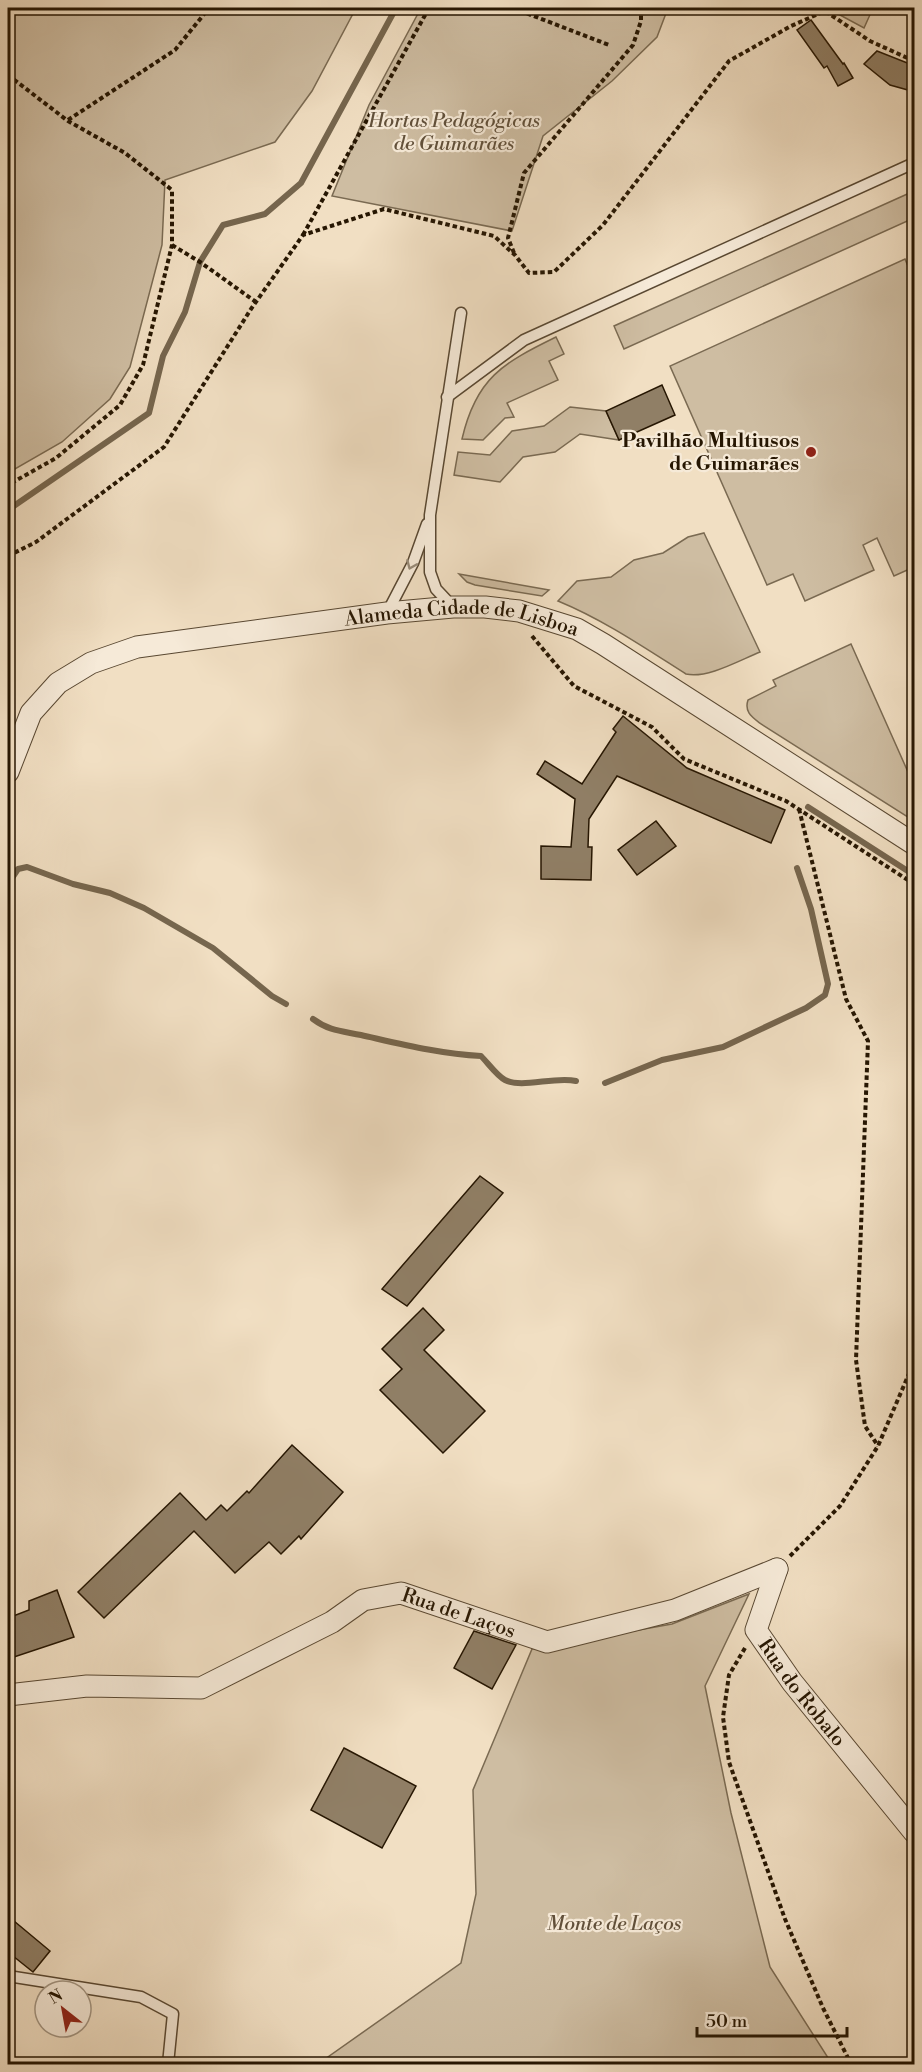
<svg xmlns="http://www.w3.org/2000/svg" width="922" height="2072" font-family="'Libre Bodoni',serif">
<style>
.green{fill:#cebda2;stroke:#7a6a52;stroke-width:1.5}
.lines{fill:none;stroke-linecap:round;stroke-linejoin:round}
.stream{stroke:#76664e;stroke-width:6}
.building{fill:#907f66;stroke:#261602;stroke-width:1.5}
.lane-casing{stroke:#594832;stroke-width:13}
.street-casing{stroke:#594832;stroke-width:23}
.path{stroke:#261602;stroke-width:4;stroke-dasharray:4.5 3;stroke-linecap:butt}
.lane{stroke:#f6ead8;stroke-width:10}
.street{stroke:#f6ead8;stroke-width:21}
.oneway{stroke:#988b78}
.poi-dot{fill:#8f2418;stroke:#f6ead8;stroke-width:2}
.labels{text-anchor:middle;stroke-width:4.5;stroke-linejoin:round;paint-order:stroke}
.park-label{font-size:20px;font-style:italic;fill:#61503a;stroke:#f6ead8}
.poi-label{font-size:20px;font-weight:bold;fill:#261602;stroke:#f6ead8;text-anchor:end}
.street-label{font-size:20px;fill:#261602;stroke:#f6ead8}
</style>
<rect width="100%" height="100%" fill="#f1dfc3"/>
<filter id="stains"><feTurbulence type="fractalNoise" baseFrequency=".00333" numOctaves="4"/><feColorMatrix values="0 0 0 0 .2 0 0 0 0 .09 0 0 0 0 .02 0 0 0 .5 -.17"/></filter>
<radialGradient id="worn" r=".72"><stop offset=".6" stop-color="#630" stop-opacity="0"/><stop offset="1" stop-color="#630" stop-opacity=".3"/></radialGradient>
<g class="green">
<path d="M 8,8 L 356,8 L 312,91 L 275,142 L 165,180 L 162,245 L 130,367 L 110,399 L 62,442 L 8,473 Z"/>
<path d="M 421,8 L 668,8 L 657,37 L 612,81 L 543,136 L 512,231 L 332,196 L 369,105 Z"/>
<path d="M 827,8 L 873,8 L 864,28 Z"/>
<path d="M 914,191 L 914,218 L 624,349 L 614,326 Z"/>
<path d="M 905,259 L 914,281 L 914,567 L 894,576 L 877,538 L 863,545 L 874,570 L 805,601 L 793,574 L 767,585 L 670,366 Z"/>
<path d="M 556,337 L 564,354 L 549,361 L 558,380 L 507,403 L 514,417 L 505,418 L 483,440 L 462,439 C 476,378 503,363 556,337 Z"/>
<path d="M 570,407 L 606,411 L 619,440 L 580,434 L 555,452 L 523,457 L 500,482 L 454,475 L 458,452 L 490,455 L 512,431 L 544,426 Z"/>
<path d="M 704,533 L 760,652 C 740,660 707,679 686,674 C 645,648 604,620 558,601 L 577,581 L 611,577 L 634,560 L 663,553 L 688,537 Z"/>
<path d="M 459,574 L 549,590 L 542,596 L 475,585 L 467,582 Z"/>
<path d="M 851,644 L 912,781 L 914,780 L 914,821 L 761,724 C 752,717 744,712 748,700 L 776,686 L 773,680 Z"/>
<path d="M 749,1594 L 705,1686 L 731,1813 L 770,1967 L 832,2064 L 318,2064 L 461,1963 L 476,1894 L 473,1790 L 532,1649 L 672,1624 Z"/>
</g>
<g class="lines">
<g class="stream">
<path d="M 8,510 L 149,413 L 163,356 L 185,312 L 200,262 L 223,225 L 265,214 L 301,183 L 396,8"/>
<path d="M 808,807 L 914,875"/>
<path d="M 8,895 L 12,878 L 18,869 L 27,867 L 73,884 L 110,893 L 144,908 L 213,948 L 272,996 L 286,1004"/>
<path d="M 313,1019 C 329,1031 342,1031 361,1035 C 401,1044 440,1054 481,1056 C 488,1063 497,1076 505,1080 C 522,1089 554,1076 576,1081"/>
<path d="M 605,1083 L 662,1060 L 723,1047 L 806,1008 L 825,995 L 828,984 L 811,909 L 797,868"/>
</g>
</g>
<g class="building">
<path d="M 811,20 L 843,64 L 844,63 L 853,78 L 838,86 L 827,66 L 824,68 L 797,30 Z"/>
<path d="M 877,51 L 915,66 L 915,92 L 890,85 L 864,64 Z"/>
<path d="M 662,385 L 675,415 L 619,440 L 606,411 Z"/>
<path d="M 623,716 L 687,768 L 785,810 L 771,843 L 617,776 L 589,819 L 588,847 L 592,847 L 591,880 L 541,879 L 541,846 L 571,847 L 575,799 L 537,774 L 545,761 L 582,784 L 616,732 L 613,729 Z"/>
<path d="M 656,821 L 676,846 L 637,875 L 618,850 Z"/>
<path d="M 480,1176 L 503,1193 L 407,1306 L 382,1289 Z"/>
<path d="M 423,1308 L 444,1330 L 424,1350 L 485,1411 L 443,1453 L 380,1390 L 402,1369 L 382,1349 Z"/>
<path d="M 292,1445 L 343,1492 L 301,1539 L 299,1536 L 281,1554 L 269,1542 L 235,1573 L 194,1531 L 104,1618 L 78,1592 L 180,1493 L 206,1520 L 221,1505 L 227,1511 L 247,1491 L 249,1493 Z"/>
<path d="M 57,1590 L 74,1637 L 8,1659 L 8,1618 L 29,1610 L 29,1601 Z"/>
<path d="M 474,1631 L 516,1645 L 492,1689 L 454,1668 Z"/>
<path d="M 344,1748 L 416,1786 L 382,1848 L 311,1810 Z"/>
<path d="M 8,1916 L 50,1951 L 33,1972 L 8,1952 Z"/>
</g>
<g class="lines">
<defs>
<g id="lane">
<path d="M 447,397 L 524,340 L 914,163"/>
<path d="M 452,606 L 436,589 L 430,572 L 430,515 L 461,313"/>
<path d="M 387,613 L 413,563 L 427,524"/>
<path d="M 8,1976 L 141,1997 L 173,2014 L 168,2064"/>
</g>
<g id="street">
<path id="s1" d="M 8,772 L 31,713 L 58,683 L 91,663 L 137,647 L 387,613 L 453,607 L 485,607 L 519,611 L 577,629 L 603,644 L 914,844"/>
<path id="s2" d="M 777,1569 L 756,1630 L 792,1682 L 914,1832"/>
<path id="s3" d="M 8,1695 L 87,1686 L 201,1688 L 332,1622 L 363,1600 L 401,1593 L 547,1642 L 675,1610 L 777,1569"/>
</g>
</defs>
<use href="#lane" class="lane-casing"/>
<use href="#street" class="street-casing"/>
<g class="path">
<path d="M 513,8 L 609,45"/>
<path d="M 8,75 L 68,121 L 125,153 L 172,190 L 172,245 L 143,365 L 120,405 L 56,458 L 8,485"/>
<path d="M 68,120 L 175,50 L 209,8"/>
<path d="M 303,235 L 429,8"/>
<path d="M 172,245 L 200,262 L 256,302"/>
<path d="M 514,253 L 508,238 L 524,173 L 633,45 L 641,21 L 641,8"/>
<path d="M 8,556 L 36,542 L 164,447 L 251,309 L 303,235 L 384,209 L 494,236 L 515,255 L 529,273 L 554,272 L 603,225 L 729,61 L 791,26 L 825,11 L 870,41 L 914,61"/>
<path d="M 532,636 L 574,686 L 652,727 L 684,759 L 786,801 L 914,884"/>
<path d="M 799,809 L 846,999 L 868,1041 L 856,1360 L 865,1426 L 878,1446"/>
<path d="M 790,1556 L 840,1506 L 878,1446 L 914,1362"/>
<path d="M 745,1648 L 729,1675 L 723,1717 L 729,1762 L 785,1919 L 823,2008 L 851,2064"/>
</g>
<use href="#lane" class="lane"/>
<use href="#street" class="street"/>
</g>
<defs><path id="oneway-chevron" d="M-2-3.5L2.5 0L-2 3.5" fill="none" stroke-width="1.6" stroke-linecap="round" stroke-linejoin="round" transform="scale(1.5)"/></defs>
<use class="oneway" href="#oneway-chevron" transform="translate(411 565) rotate(113)"/>
<circle class="poi-dot" cx="811" cy="452" r="6"/>
<g class="labels">
<g class="park-label">
<text x="454" y="127">Hortas Pedagógicas<tspan x="454" dy="23">de Guimarães</tspan></text>
<text x="614" y="1930">Monte de Laços</text>
</g>
<g class="poi-label">
<text x="799" y="447">Pavilhão Multiusos<tspan x="799" dy="23">de Guimarães</tspan></text>
</g>
<g class="street-label">
<text dy="7" stroke="none"><textPath href="#s1" startOffset="519">Alameda Cidade de Lisboa</textPath></text>
<text dy="7" stroke="none"><textPath href="#s3" startOffset="478">Rua de Laços</textPath></text>
<text dy="7" stroke="none"><textPath href="#s2" startOffset="142">Rua do Robalo</textPath></text>
</g>
</g>
<rect width="922" height="2072" fill="none" stroke="#f1dfc3" stroke-width="30"/>
<rect x="9" y="9" width="904" height="2054" fill="none" stroke="#261602" stroke-width="3"/>
<rect x="15" y="15" width="892" height="2042" fill="none" stroke="#261602" stroke-width="1.5"/>
<g transform="translate(63 2009) rotate(329)"><circle r="28" fill="#f6ead8" stroke="#a39582" stroke-width="1.5"/>
<path d="M0-4.5L10 22L0 15L-10 22Z" fill="#8f2418"/>
<text y="-9" font-size="16" font-weight="bold" text-anchor="middle" fill="#261602">N</text>
</g>
<path d="M697 2027v9h150v-9" fill="none" stroke="#261602" stroke-width="3"/>
<text x="706" y="2027" font-size="18" fill="#261602" stroke="#f6ead8" stroke-width="4.5" paint-order="stroke">50 m</text>
<rect width="100%" height="100%" filter="url(#stains)"/>
<rect width="100%" height="100%" fill="url(#worn)"/>
</svg>
